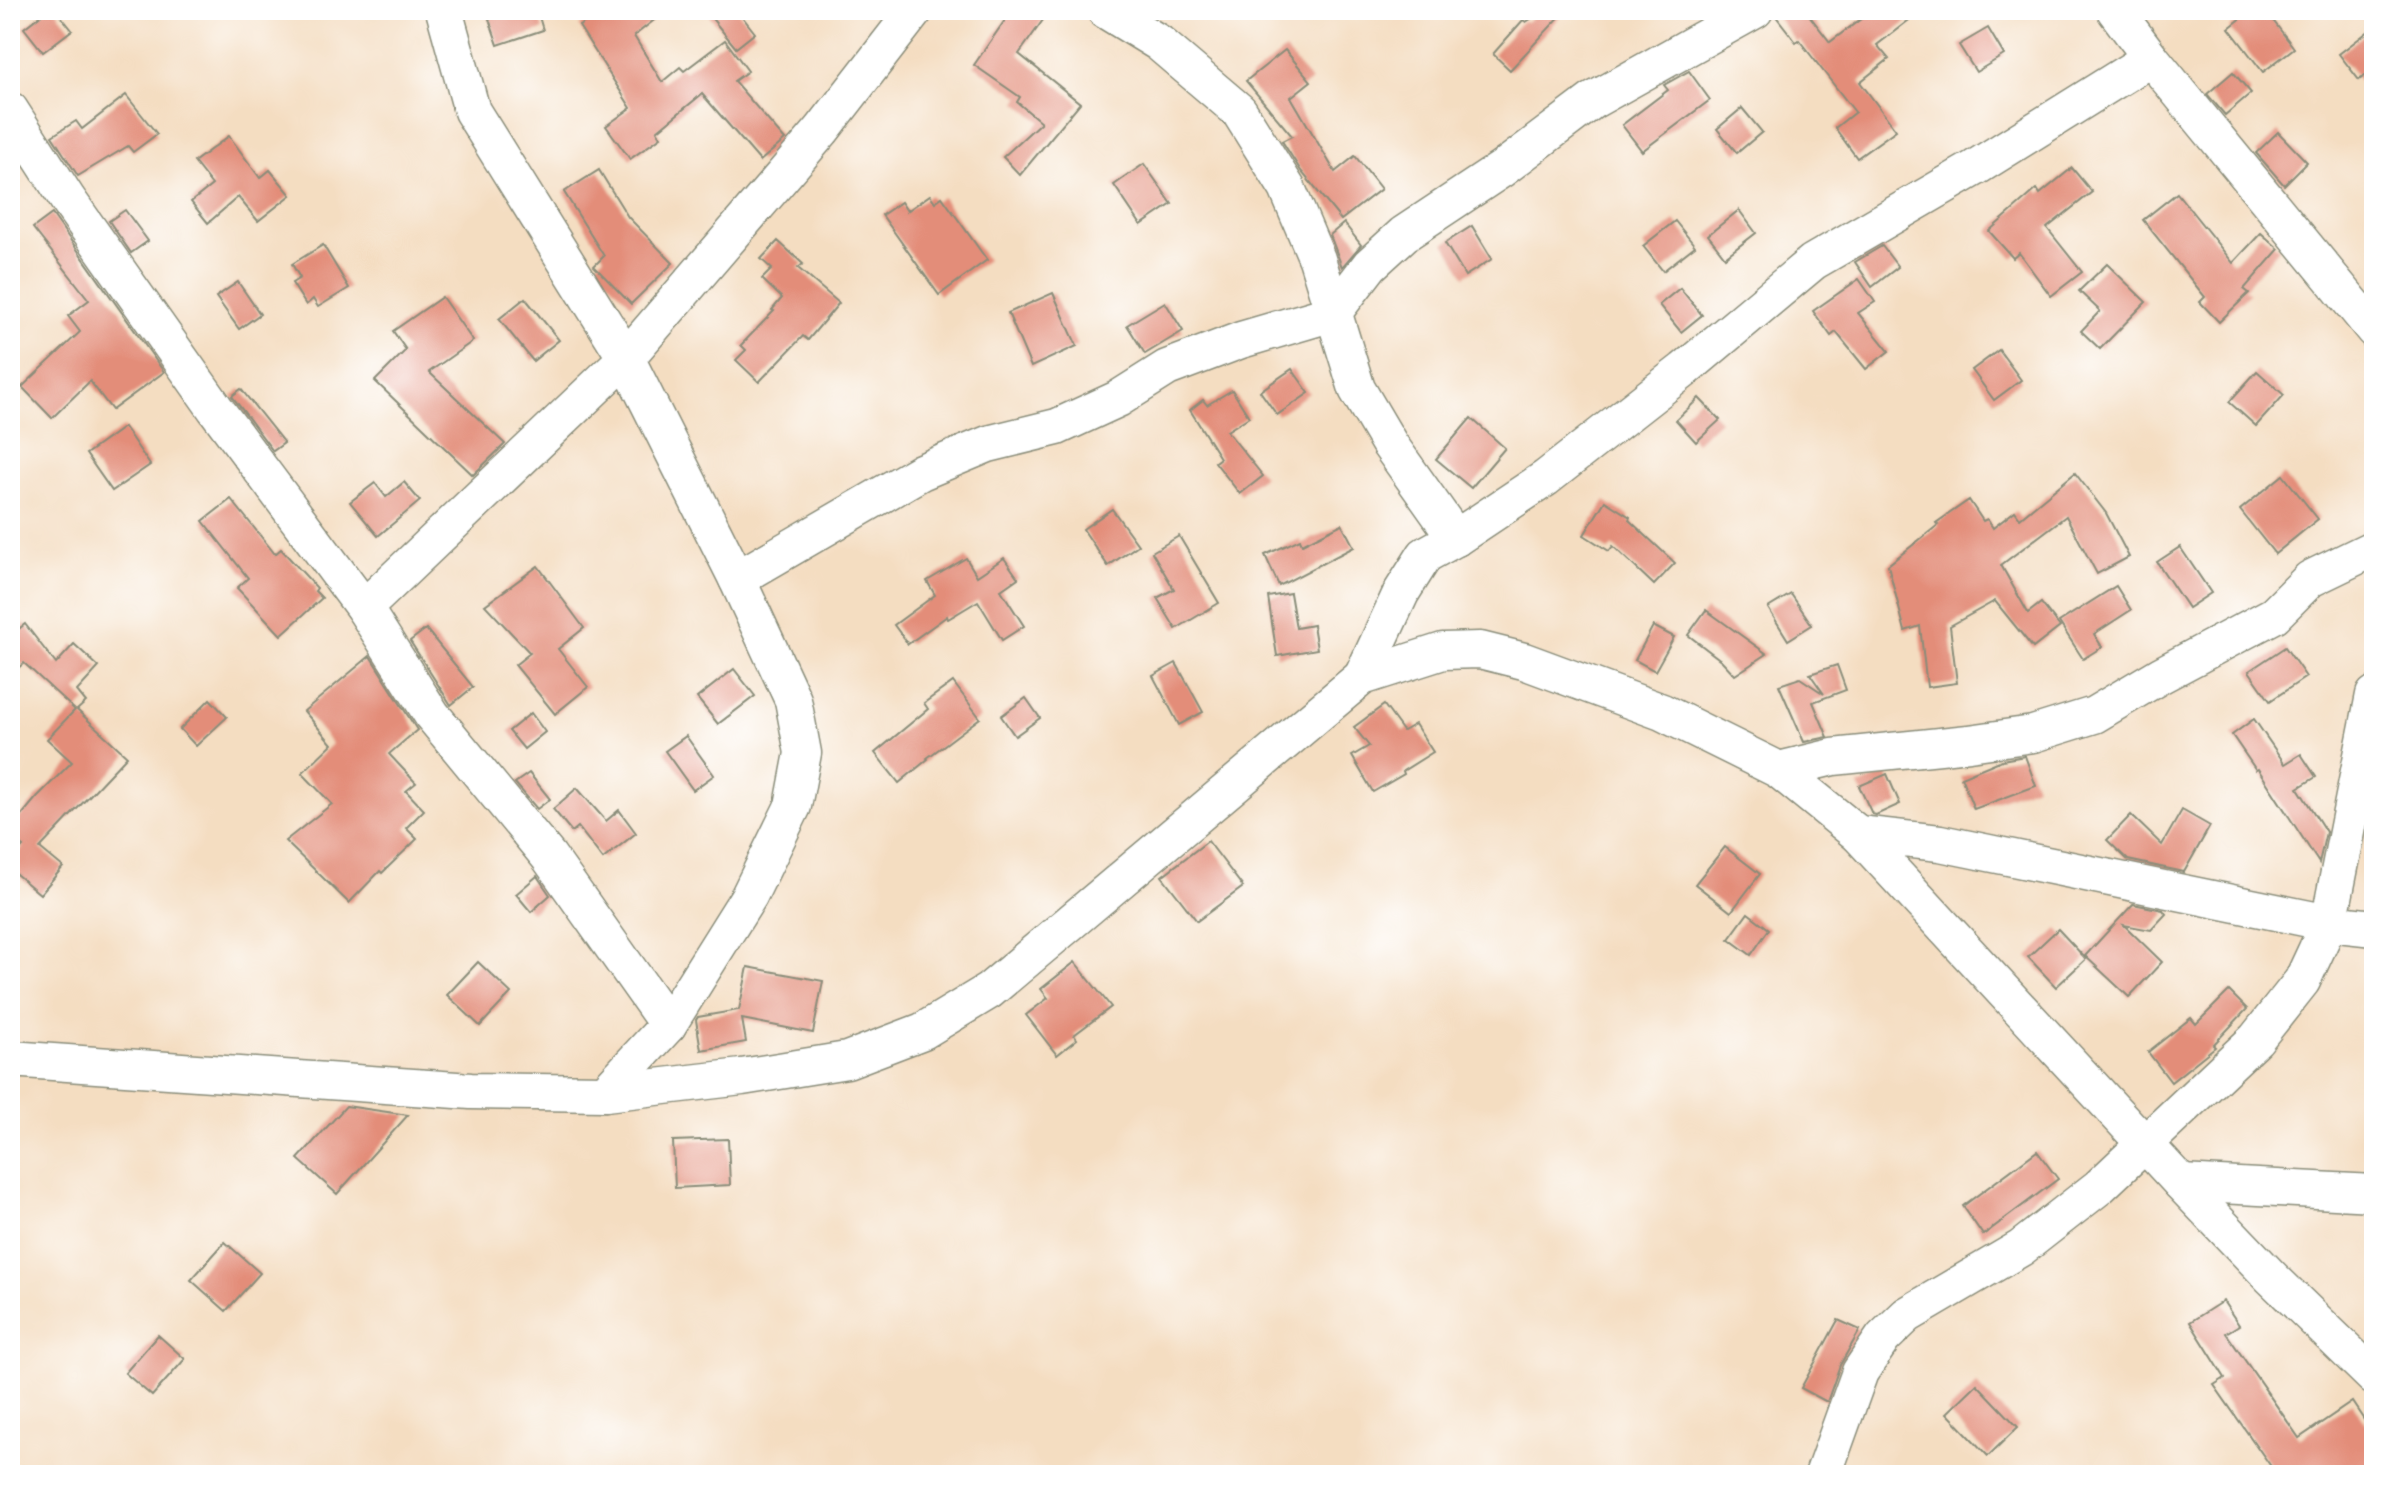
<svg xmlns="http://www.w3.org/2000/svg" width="2384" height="1485" font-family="'Architects Daughter',sans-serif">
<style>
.building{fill:#e38d79}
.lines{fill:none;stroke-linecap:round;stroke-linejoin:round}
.minor-casing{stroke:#8a8d7a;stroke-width:39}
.minor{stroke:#fff;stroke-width:36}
</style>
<rect width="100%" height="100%" fill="#fff"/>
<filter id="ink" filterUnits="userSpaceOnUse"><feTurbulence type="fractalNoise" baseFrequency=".0125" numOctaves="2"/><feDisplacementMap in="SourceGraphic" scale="16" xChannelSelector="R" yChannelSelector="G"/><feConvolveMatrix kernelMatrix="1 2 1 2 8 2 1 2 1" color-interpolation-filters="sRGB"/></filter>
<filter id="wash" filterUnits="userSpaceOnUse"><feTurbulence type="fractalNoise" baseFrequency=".006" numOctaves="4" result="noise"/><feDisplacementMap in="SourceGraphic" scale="32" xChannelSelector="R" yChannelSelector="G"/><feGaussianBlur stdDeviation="1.8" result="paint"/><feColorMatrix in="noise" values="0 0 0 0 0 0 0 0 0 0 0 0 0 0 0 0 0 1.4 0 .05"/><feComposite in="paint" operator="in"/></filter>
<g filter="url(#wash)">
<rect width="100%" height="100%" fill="#f4ddc1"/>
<g id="blocks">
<g class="building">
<path d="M 47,10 L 56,10 L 72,30 L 43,52 L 24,28 Z"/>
<path d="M 486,10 L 537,10 L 543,30 L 498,45 Z"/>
<path d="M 603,10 L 667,10 L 634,36 L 662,82 L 680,67 L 684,71 L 725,40 L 748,71 L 734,81 L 785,140 L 760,161 L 702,94 L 657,131 L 661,137 L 630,159 L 606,126 L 631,108 L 579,26 Z"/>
<path d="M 705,10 L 737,10 L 755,33 L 736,48 Z"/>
<path d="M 1012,10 L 1050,10 L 1019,54 L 1080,103 L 1020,175 L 1003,157 L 1041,122 L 1017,102 L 1020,97 L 974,65 Z"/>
<path d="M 1544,10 L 1566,10 L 1510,70 L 1493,54 L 1523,20 L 1526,22 Z"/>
<path d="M 1776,10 L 1805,10 L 1830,42 L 1873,10 L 1922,10 L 1877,45 L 1889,59 L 1860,82 L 1896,130 L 1857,158 L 1835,128 L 1855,112 L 1799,40 L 1796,42 L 1775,15 Z"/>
<path d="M 2252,10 L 2265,10 L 2294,48 L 2263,72 L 2229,28 Z"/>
<path d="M 2374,27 L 2374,69 L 2359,80 L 2339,54 Z"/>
<path d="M 1988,28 L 2004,55 L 1976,72 L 1959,45 Z"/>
<path d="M 1285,50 L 1311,81 L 1291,97 L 1335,172 L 1355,156 L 1381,189 L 1341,220 L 1301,171 L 1282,141 L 1292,136 L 1246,81 Z"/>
<path d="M 1689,71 L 1710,100 L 1642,151 L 1622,125 L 1668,90 L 1664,85 Z"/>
<path d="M 2233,72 L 2251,93 L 2225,115 L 2207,94 Z"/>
<path d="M 126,95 L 157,134 L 133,152 L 128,146 L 78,176 L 52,136 L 76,121 L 82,129 Z"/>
<path d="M 1742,108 L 1762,132 L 1737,153 L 1717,129 Z"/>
<path d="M 2278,132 L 2307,162 L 2284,185 L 2256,153 Z"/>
<path d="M 229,136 L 260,178 L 270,170 L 291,195 L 258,221 L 238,197 L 208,223 L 191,202 L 212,185 L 194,162 Z"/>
<path d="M 1144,164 L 1172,204 L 1141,225 L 1114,185 Z"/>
<path d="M 2072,168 L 2092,192 L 2047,228 L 2082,272 L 2051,296 L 2019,253 L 2013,258 L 1989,231 L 2037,189 L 2040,194 Z"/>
<path d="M 599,170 L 628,217 L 673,263 L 631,304 L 594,266 L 604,256 L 564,192 Z"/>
<path d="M 2177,193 L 2233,263 L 2261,233 L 2279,249 L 2244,289 L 2249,293 L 2219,322 L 2200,302 L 2205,297 L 2143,220 Z"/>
<path d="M 930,195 L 935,202 L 942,197 L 987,260 L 939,295 L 882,215 L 901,202 L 907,211 Z"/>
<path d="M 125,210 L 148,241 L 131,253 L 109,221 Z"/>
<path d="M 1739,210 L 1756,233 L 1725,257 L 1708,235 Z"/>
<path d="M 52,214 L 164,372 L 112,410 L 90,381 L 52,418 L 22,387 L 80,332 L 68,316 L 89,300 L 33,228 Z"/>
<path d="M 1675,221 L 1695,246 L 1663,271 L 1643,246 Z"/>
<path d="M 1344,223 L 1361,245 L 1342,267 L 1330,235 Z"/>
<path d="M 1472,226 L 1492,259 L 1465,276 L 1445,243 Z"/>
<path d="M 778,241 L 803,264 L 798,268 L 839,303 L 808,340 L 803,336 L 759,382 L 736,360 L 746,350 L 741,345 L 774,311 L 772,310 L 782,298 L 762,279 L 772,269 L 761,259 Z"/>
<path d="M 323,245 L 349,288 L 318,307 L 313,299 L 306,305 L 292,283 L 300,278 L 292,264 Z"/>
<path d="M 1882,246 L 1898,267 L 1872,287 L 1855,262 Z"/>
<path d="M 2107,264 L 2146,302 L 2100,349 L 2081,331 L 2100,311 L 2079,291 Z"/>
<path d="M 1859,279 L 1875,302 L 1858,313 L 1889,351 L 1866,369 L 1836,332 L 1831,336 L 1813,311 Z"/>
<path d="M 238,282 L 260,314 L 239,329 L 216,297 Z"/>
<path d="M 1680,288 L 1702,315 L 1681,332 L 1659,305 Z"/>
<path d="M 1053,293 L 1077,346 L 1031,367 L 1008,313 Z"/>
<path d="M 442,297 L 473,341 L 429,372 L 505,444 L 473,475 L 375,381 L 406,350 L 393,331 Z"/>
<path d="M 525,298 L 559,340 L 533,361 L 499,319 Z"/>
<path d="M 1165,302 L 1183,331 L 1145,354 L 1127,325 Z"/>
<path d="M 1999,350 L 2021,380 L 1994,400 L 1972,370 Z"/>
<path d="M 1292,369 L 1309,393 L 1277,415 L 1260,391 Z"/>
<path d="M 2257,371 L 2284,395 L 2256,426 L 2229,402 Z"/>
<path d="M 241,389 L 284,443 L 273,451 L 232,396 Z"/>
<path d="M 1232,390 L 1249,417 L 1227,431 L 1263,476 L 1240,494 L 1215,462 L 1220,458 L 1190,410 L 1203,400 L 1207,405 Z"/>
<path d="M 1699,398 L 1720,420 L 1696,442 L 1676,420 Z"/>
<path d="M 1471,418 L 1505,448 L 1471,488 L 1436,459 Z"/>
<path d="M 124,427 L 150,465 L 112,491 L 86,454 Z"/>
<path d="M 2075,473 L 2106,513 L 2129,557 L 2097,574 L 2066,516 L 2001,565 L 2028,613 L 2041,603 L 2060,627 L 2033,648 L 1995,601 L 1950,626 L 1957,683 L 1927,687 L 1920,626 L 1905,631 L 1888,565 L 1938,525 L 1936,523 L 1969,500 L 1983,521 L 1987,519 L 1993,528 L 2015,511 L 2020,518 Z"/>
<path d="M 2283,475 L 2318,519 L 2275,554 L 2240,510 Z"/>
<path d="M 404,482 L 420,501 L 378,536 L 350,502 L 375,483 L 386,497 Z"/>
<path d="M 231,499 L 275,554 L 281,549 L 317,588 L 315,591 L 322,598 L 281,635 L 237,588 L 248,578 L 203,521 Z"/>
<path d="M 1605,501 L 1630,517 L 1629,520 L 1675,563 L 1654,585 L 1613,546 L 1609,551 L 1584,535 Z"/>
<path d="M 1112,509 L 1138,545 L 1108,566 L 1083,529 Z"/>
<path d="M 1342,524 L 1354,547 L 1279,586 L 1265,555 L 1300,539 L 1302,544 Z"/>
<path d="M 1179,536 L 1219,603 L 1176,629 L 1157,598 L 1174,589 L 1152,552 Z"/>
<path d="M 2180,547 L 2211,593 L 2188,608 L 2157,562 Z"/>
<path d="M 966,558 L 977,576 L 1004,558 L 1018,578 L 1001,590 L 1024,626 L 1002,640 L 978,601 L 948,619 L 947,616 L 908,644 L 894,625 L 935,595 L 927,581 Z"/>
<path d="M 538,566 L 584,628 L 558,649 L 588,687 L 555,714 L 515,665 L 530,653 L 485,605 Z"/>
<path d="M 2116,586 L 2131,610 L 2094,634 L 2102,647 L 2083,659 L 2059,622 Z"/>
<path d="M 1290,593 L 1296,628 L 1313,625 L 1317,649 L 1277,656 L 1268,597 Z"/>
<path d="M 1791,594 L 1812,625 L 1788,640 L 1768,608 Z"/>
<path d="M 1706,610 L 1767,654 L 1735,675 L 1722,661 L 1688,635 Z"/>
<path d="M 25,624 L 56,664 L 74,644 L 99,667 L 77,691 L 86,702 L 77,710 L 127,756 L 40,848 L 63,867 L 40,894 L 10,869 L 10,862 L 23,847 L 10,837 L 10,829 L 37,797 L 72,762 L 47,739 L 75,710 L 24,663 L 10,675 L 10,636 Z"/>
<path d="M 1653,626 L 1674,637 L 1655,671 L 1635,660 Z"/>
<path d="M 426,629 L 473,687 L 451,705 L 410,641 Z"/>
<path d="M 2285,647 L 2306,677 L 2270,701 L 2249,671 Z"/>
<path d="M 370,656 L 417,730 L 389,754 L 416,783 L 406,791 L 424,810 L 406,828 L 417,839 L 382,873 L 380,871 L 349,903 L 285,841 L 332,804 L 302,773 L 332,744 L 304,711 Z"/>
<path d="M 1176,663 L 1203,712 L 1179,725 L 1153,676 Z"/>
<path d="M 1837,665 L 1846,690 L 1813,702 L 1828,737 L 1804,742 L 1779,685 L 1800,678 L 1824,694 L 1810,674 Z"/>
<path d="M 734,669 L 755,696 L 718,724 L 697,698 Z"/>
<path d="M 953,682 L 980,718 L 927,758 L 928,759 L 899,783 L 875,753 L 928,709 L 924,703 Z"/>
<path d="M 1026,698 L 1040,718 L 1015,736 L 1001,716 Z"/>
<path d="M 210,699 L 227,717 L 196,746 L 180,729 Z"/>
<path d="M 1384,705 L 1403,731 L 1415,724 L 1433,752 L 1403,771 L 1404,774 L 1373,792 L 1352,756 L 1369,746 L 1354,727 Z"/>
<path d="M 531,713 L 545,732 L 524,749 L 509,731 Z"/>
<path d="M 2254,719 L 2285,764 L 2301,754 L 2316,777 L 2298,788 L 2326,832 L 2319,863 L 2258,769 L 2256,770 L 2232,735 Z"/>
<path d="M 686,736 L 714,775 L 693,790 L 665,751 Z"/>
<path d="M 2025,756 L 2036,786 L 1974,809 L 1961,777 L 2002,760 Z"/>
<path d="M 529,773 L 550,799 L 537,809 L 515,783 Z"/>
<path d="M 1887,774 L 1900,804 L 1876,815 L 1872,814 L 1859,786 Z"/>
<path d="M 577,788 L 606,821 L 619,810 L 636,833 L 603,859 L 578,827 L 572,832 L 553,809 Z"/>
<path d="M 2182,810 L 2210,826 L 2184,872 L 2128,860 L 2107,840 L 2131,815 L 2162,845 Z"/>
<path d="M 1208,841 L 1243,887 L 1197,921 L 1162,876 Z"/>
<path d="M 1725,847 L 1760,874 L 1731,912 L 1695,884 Z"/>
<path d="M 537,876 L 550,895 L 531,912 L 516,894 Z"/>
<path d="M 2133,904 L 2163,910 L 2166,914 L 2151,930 L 2124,925 L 2162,962 L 2129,997 L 2085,956 Z"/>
<path d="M 1748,913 L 1769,929 L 1751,955 L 1729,939 Z"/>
<path d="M 2058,929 L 2086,959 L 2056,987 L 2028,957 Z"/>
<path d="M 478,962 L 511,993 L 480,1026 L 447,995 Z"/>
<path d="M 1075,962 L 1111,1007 L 1074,1035 L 1077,1039 L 1057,1055 L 1026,1015 L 1048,998 L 1041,989 Z"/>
<path d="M 748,967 L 823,981 L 813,1033 L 742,1019 L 746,1042 L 701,1050 L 696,1020 L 698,1017 L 739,1010 Z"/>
<path d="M 2229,991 L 2247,1009 L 2213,1045 L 2215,1047 L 2171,1082 L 2148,1052 L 2191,1018 L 2196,1024 Z"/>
<path d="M 346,1106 L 408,1115 L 337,1194 L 298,1159 Z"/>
<path d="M 728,1139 L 730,1185 L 675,1188 L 673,1141 Z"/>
<path d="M 2037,1151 L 2058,1179 L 1983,1235 L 1963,1206 Z"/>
<path d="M 225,1242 L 260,1273 L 226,1311 L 191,1280 Z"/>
<path d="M 2223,1301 L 2239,1325 L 2226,1333 L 2299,1438 L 2352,1402 L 2374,1435 L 2374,1475 L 2277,1475 L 2214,1385 L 2225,1378 L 2190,1322 Z"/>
<path d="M 1838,1320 L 1860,1330 L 1840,1365 L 1827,1402 L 1801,1388 Z"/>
<path d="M 158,1335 L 185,1359 L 152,1396 L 125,1373 Z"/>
<path d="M 1977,1384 L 2018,1427 L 1988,1456 L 1947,1413 Z"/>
</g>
</g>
</g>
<g filter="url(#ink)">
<use href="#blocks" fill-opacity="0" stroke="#8a8d7a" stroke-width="2"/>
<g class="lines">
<defs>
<g id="minor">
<path d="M 444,10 L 472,111 L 626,358 L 737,579 L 793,700 L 803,753 L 793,806 L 749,896 L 668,1025 L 605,1093"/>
<path d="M 1105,10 L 1159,43 L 1239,111 L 1287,188 L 1317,259 L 1357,389 L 1390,445 L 1456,538"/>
<path d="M 2115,10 L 2151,58 L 2374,330"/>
<path d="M 10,110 L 68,200 L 215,408 L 364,608 L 432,715 L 549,857 L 668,1025"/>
<path d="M 737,579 L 921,472 L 988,444 L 1057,427 L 1118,399 L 1167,368 L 1241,340 L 1333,313 L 1370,265 L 1404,234 L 1502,169 L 1592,101 L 1755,10"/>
<path d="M 364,608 L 626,358 L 822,130 L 915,10"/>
<path d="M 1362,677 L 1401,593 L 1425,555 L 1456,538 L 1546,478 L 1684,370 L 1813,262 L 1975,168 L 2151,58"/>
<path d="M 1779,770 L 1833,757 L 1969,743 L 2033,734 L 2094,715 L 2161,675 L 2274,615 L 2310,579 L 2374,548"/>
<path d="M 1858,834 L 1940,843 L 2329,923 L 2374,928"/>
<path d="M 10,1059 L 471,1091 L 605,1093 L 742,1077 L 847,1060 L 923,1031 L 989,991 L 1362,677 L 1443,651 L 1480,650 L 1524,661 L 1662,712 L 1779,770 L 1858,834 L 2181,1183 L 2271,1277 L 2374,1377"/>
<path d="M 2181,1183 L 2374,1193"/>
<path d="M 1823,1475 L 1860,1372 L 1883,1338 L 1907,1315 L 2021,1248 L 2099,1187 L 2256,1039 L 2302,981 L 2329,923 L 2374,695"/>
</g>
</defs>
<use href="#minor" class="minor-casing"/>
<use href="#minor" class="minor"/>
</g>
</g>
<rect width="2384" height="1485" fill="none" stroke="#fff" stroke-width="40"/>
</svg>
